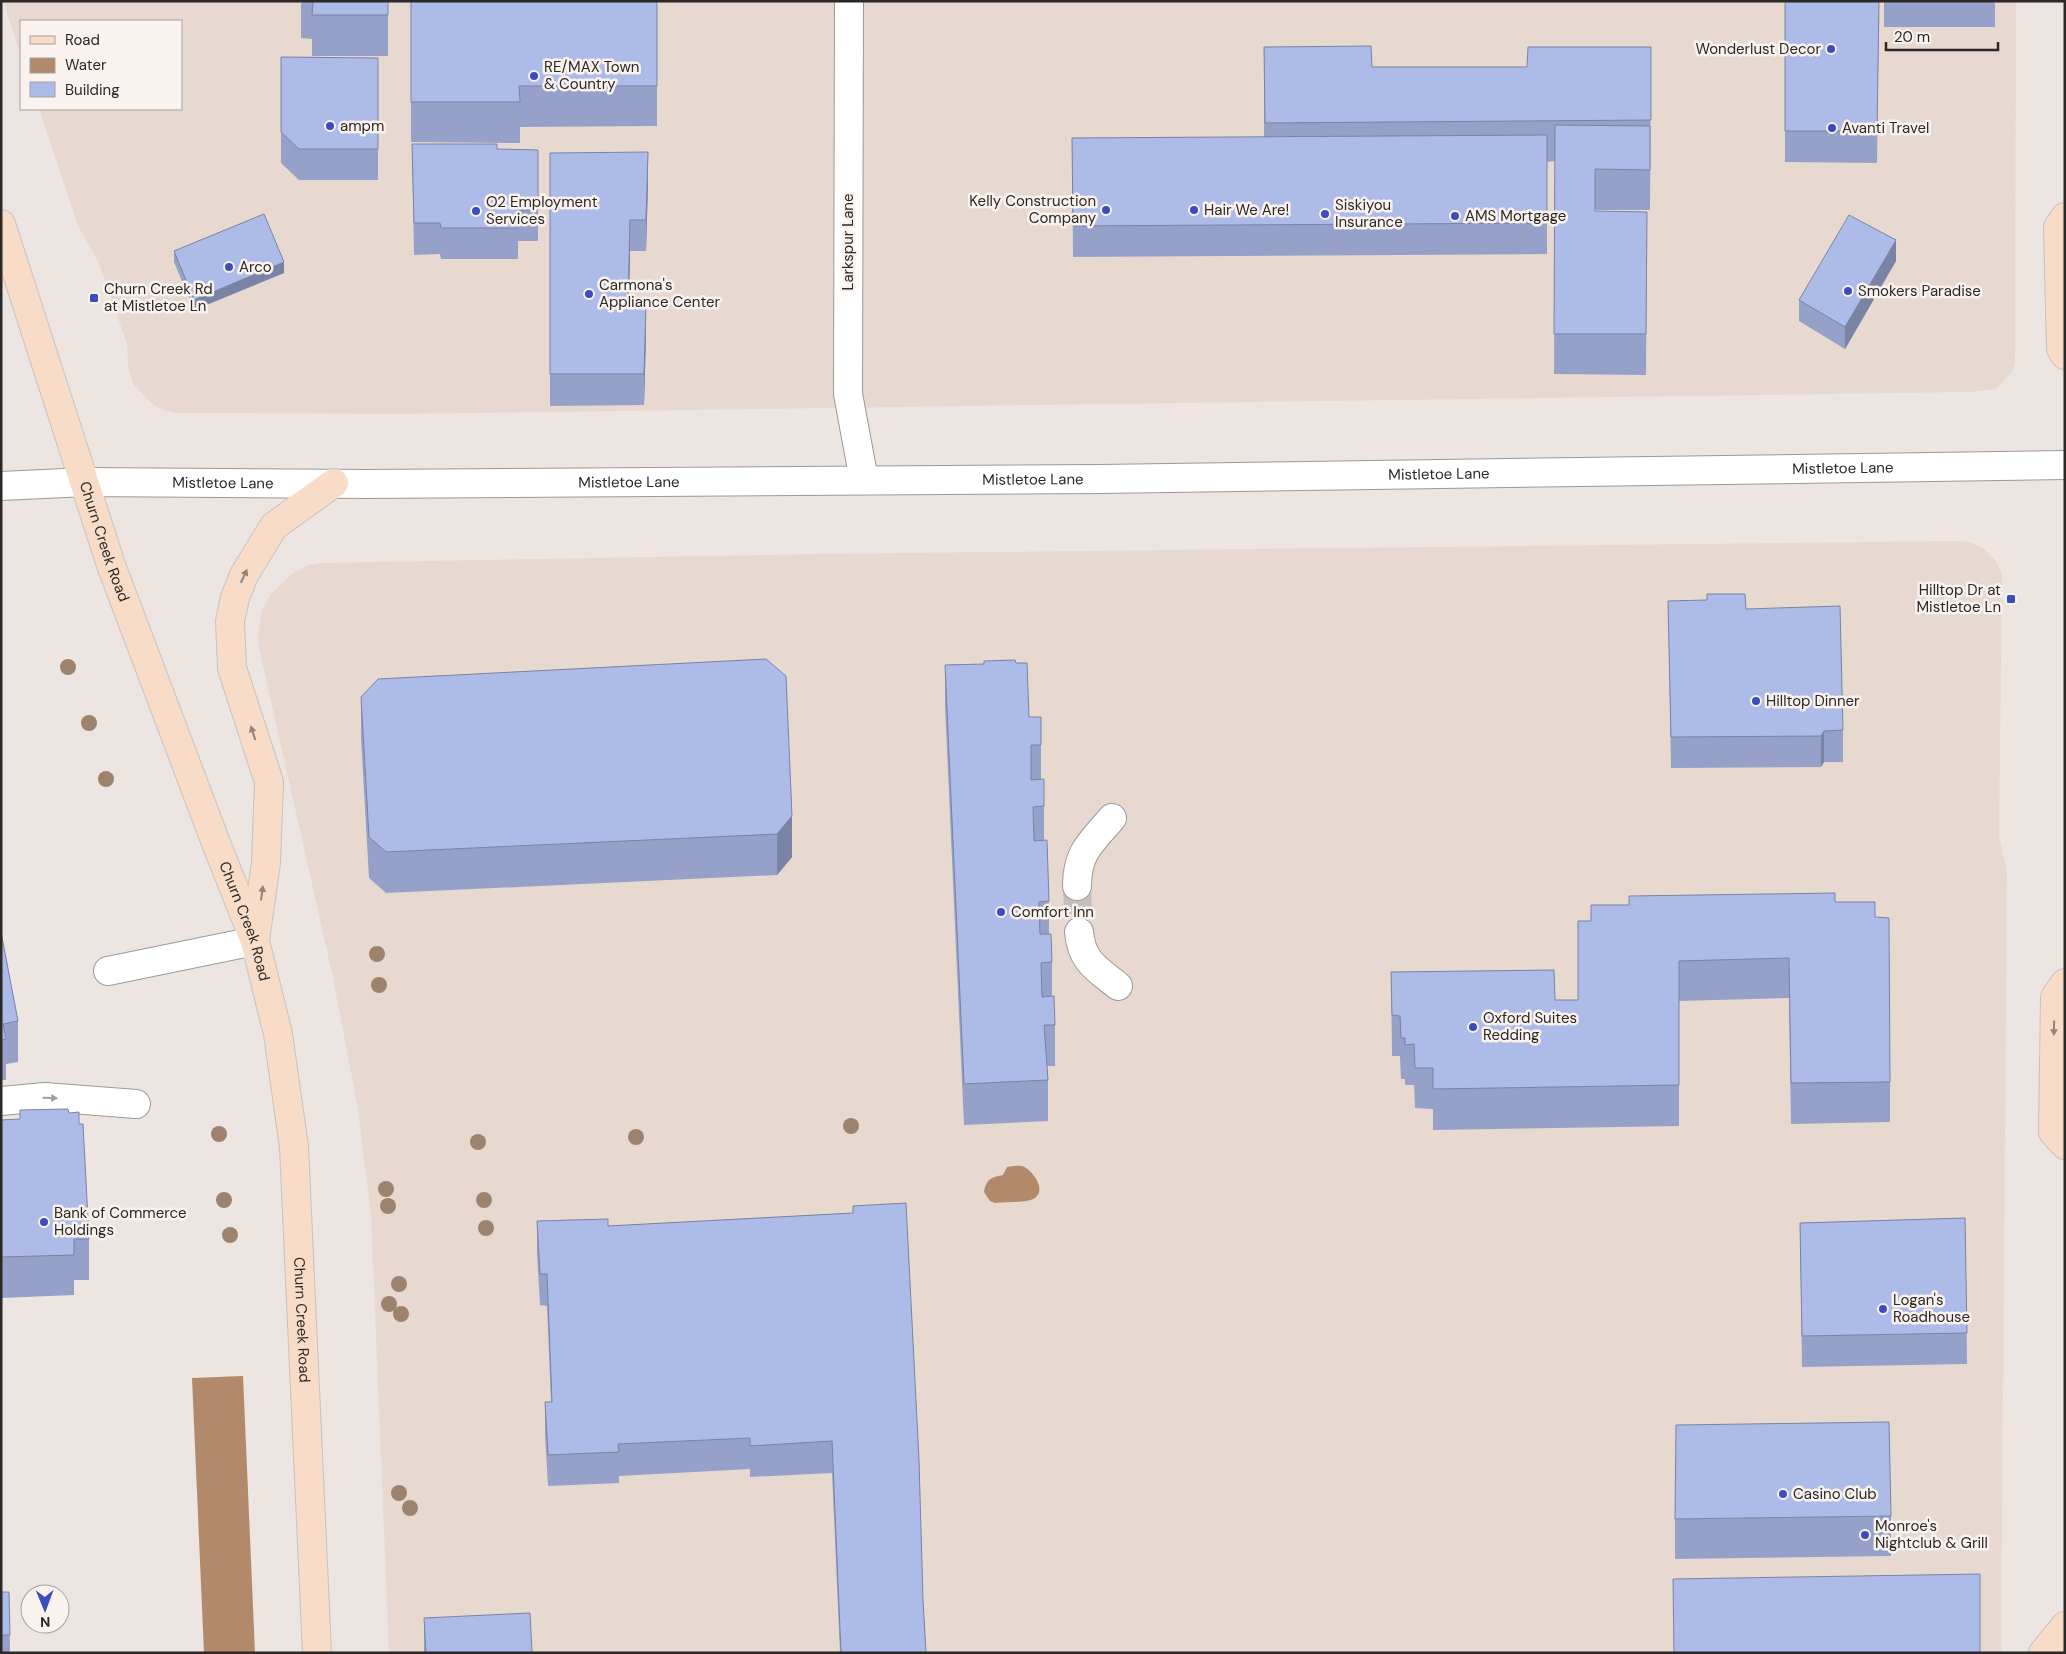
<svg xmlns="http://www.w3.org/2000/svg" width="2066" height="1654" font-family="'DM Sans',sans-serif">
<style>
.built{fill:#e7d9d0}
.water{fill:#b3896b}
.lines{fill:none;stroke-linecap:round;stroke-linejoin:round}
.minor-tunnel{stroke:#c5bfbc;stroke-width:28;stroke-dasharray:28 14;stroke-linecap:butt}
.minor-casing{stroke:#9f9994;stroke-width:30}
.major-casing{stroke:#c4c3c3;stroke-width:30}
.minor{stroke:#fff;stroke-width:28}
.major{stroke:#f8dcc8;stroke-width:28}
.tree{fill:#9d836e}
.wall{fill:#95a1c8}
.shaded-wall{fill:#7983a3}
.building{fill:#adbbe9;stroke:#7983a3}
.oneway{fill:#928278}
.oneway2{fill:#a09e9e}
.poi-dot{fill:#3b4cbf;stroke:#f9f2ee;stroke-width:2}
.labels{text-anchor:middle;stroke-width:5;stroke-linejoin:round;paint-order:stroke}
.poi-label{font-size:15px;fill:#2b2827;stroke:#f9f2ee;text-anchor:start}
.street-label{font-size:15px;fill:#2b2827;stroke:#f9f2ee}
</style>
<rect width="100%" height="100%" fill="#ece5e1"/>
<g class="built">
<path d="M 3,1 L 2016,1 L 2015,364 L 2011,373 L 1996,389 L 1969,392 L 399,414 L 178,413 L 163,410 L 151,403 L 133,384 L 128,367 L 127,344 L 98,261 L 78,226 L 39,109 L 181,109 L 181,21 L 21,21 L 21,56 Z"/>
<path d="M 1957,541 L 1969,542 L 1983,548 L 1996,561 L 2002,574 L 1999,835 L 2007,872 L 2001,1653 L 389,1653 L 371,1215 L 364,1159 L 357,1104 L 332,973 L 259,648 L 258,635 L 262,610 L 271,594 L 292,574 L 308,565 L 320,563 L 812,554 Z"/>
</g>
<g class="water">
<path d="M 1014,1166 C 1018,1166 1022,1165 1026,1168 C 1034,1173 1046,1190 1035,1198 C 1029,1203 1004,1202 995,1203 L 990,1201 L 984,1192 C 986,1179 992,1177 1003,1175 L 1007,1167 Z"/>
<path d="M 243,1376 L 255,1653 L 204,1653 L 192,1378 Z"/>
</g>
<g class="lines">
<path class="minor-tunnel" d="M 1077,886 L 1079,932"/>
<defs>
<g id="minor">
<path d="M 849,1 L 848,394 L 864,480"/>
<path id="s1" d="M 1,486 L 86,482 L 366,484 L 1100,479 L 2065,465"/>
<path d="M 1077,886 C 1077,852 1091,843 1112,818"/>
<path d="M 1079,932 C 1082,962 1096,968 1118,986"/>
<path d="M 108,971 L 255,941"/>
<path d="M 1,1101 L 45,1097 L 136,1104"/>
</g>
<g id="major">
<path d="M 2065,217 L 2058,227 L 2061,349 L 2065,355"/>
<path id="s2" d="M 1,224 L 111,565 L 216,843 L 255,941 L 278,1034 L 294,1147 L 317,1653"/>
<path d="M 255,940 L 266,863 L 269,782 L 232,668 L 230,621 L 235,598 L 244,575 L 274,526 L 334,483"/>
<path d="M 2065,983 L 2055,997 L 2053,1132 L 2065,1145"/>
<path d="M 2043,1653 L 2065,1626"/>
</g>
</defs>
<use href="#minor" class="minor-casing"/>
<use href="#major" class="major-casing"/>
<use href="#minor" class="minor"/>
<use href="#major" class="major"/>
</g>
<g class="tree">
<circle cx="68" cy="667" r="8"/>
<circle cx="89" cy="723" r="8"/>
<circle cx="106" cy="779" r="8"/>
<circle cx="377" cy="954" r="8"/>
<circle cx="379" cy="985" r="8"/>
<circle cx="851" cy="1126" r="8"/>
<circle cx="219" cy="1134" r="8"/>
<circle cx="636" cy="1137" r="8"/>
<circle cx="478" cy="1142" r="8"/>
<circle cx="386" cy="1189" r="8"/>
<circle cx="224" cy="1200" r="8"/>
<circle cx="484" cy="1200" r="8"/>
<circle cx="388" cy="1206" r="8"/>
<circle cx="486" cy="1228" r="8"/>
<circle cx="230" cy="1235" r="8"/>
<circle cx="399" cy="1284" r="8"/>
<circle cx="389" cy="1304" r="8"/>
<circle cx="401" cy="1314" r="8"/>
<circle cx="399" cy="1493" r="8"/>
<circle cx="410" cy="1508" r="8"/>
</g>
<g class="wall">
<path d="M 301,1 L 388,1 L 388,56 L 312,56 L 312,39 L 301,38 Z"/>
<path d="M 411,1 L 657,1 L 657,126 L 520,127 L 520,143 L 411,142 Z"/>
<path d="M 1785,1 L 1879,1 L 1877,163 L 1785,162 Z"/>
<rect x="1884" y="1" width="111" height="26"/>
<path d="M 1264,47 L 1372,67 L 1527,67 L 1651,47 L 1650,210 L 1595,210 L 1595,211 L 1647,212 L 1646,375 L 1554,374 L 1555,161 L 1547,162 L 1547,254 L 1073,257 L 1072,138 L 1264,137 Z"/>
<path d="M 281,57 L 378,58 L 378,180 L 299,180 L 281,163 Z"/>
<path d="M 412,144 L 497,149 L 538,150 L 538,241 L 518,241 L 518,259 L 441,259 L 440,254 L 414,255 Z"/>
<path d="M 550,153 L 648,183 L 646,251 L 630,251 L 629,305 L 646,336 L 644,405 L 550,406 Z"/>
<path d="M 174,251 L 284,273 L 194,310 L 174,262 Z"/>
<path d="M 1896,261 L 1845,349 L 1799,321 L 1799,300 Z"/>
<path d="M 1707,594 L 1746,609 L 1843,730 L 1843,762 L 1824,762 L 1821,767 L 1671,768 L 1668,601 L 1707,600 Z"/>
<path d="M 1016,663 L 1029,717 L 1041,745 L 1041,780 L 1044,806 L 1044,840 L 1049,901 L 1049,934 L 1052,962 L 1052,996 L 1055,1025 L 1055,1066 L 1047,1066 L 1048,1080 L 1048,1121 L 964,1125 L 945,705 L 945,665 Z"/>
<path d="M 786,676 L 792,857 L 777,875 L 386,893 L 369,878 L 361,738 L 361,697 Z"/>
<path d="M 1835,902 L 1875,917 L 1890,1082 L 1890,1122 L 1791,1124 L 1789,998 L 1679,1001 L 1679,1126 L 1433,1130 L 1433,1109 L 1415,1108 L 1414,1085 L 1405,1085 L 1405,1079 L 1401,1079 L 1400,1056 L 1392,1056 L 1391,972 L 1555,1000 L 1578,1000 L 1591,921 L 1629,905 Z"/>
<path d="M 1,932 L 18,1021 L 18,1062 L 6,1064 L 6,1080 L 1,1080 Z"/>
<path d="M 1,1120 L 89,1239 L 89,1280 L 74,1280 L 74,1295 L 1,1298 Z"/>
<path d="M 853,1213 L 923,1600 L 926,1653 L 840,1653 L 832,1473 L 750,1477 L 750,1469 L 619,1476 L 619,1483 L 548,1486 L 545,1434 L 545,1402 L 551,1402 L 547,1306 L 540,1305 L 537,1253 L 537,1221 L 608,1226 Z"/>
<path d="M 1965,1218 L 1967,1364 L 1802,1367 L 1800,1223 Z"/>
<path d="M 1891,1516 L 1891,1556 L 1675,1559 L 1675,1519 Z"/>
<path d="M 1673,1579 L 1980,1653 L 1674,1653 Z"/>
<path d="M 1,1592 L 9,1592 L 10,1653 L 1,1653 Z"/>
<path d="M 424,1618 L 532,1653 L 424,1653 Z"/>
</g>
<g class="shaded-wall">
<path d="M 648,152 L 648,183 L 646,251 L 646,220 Z"/>
<path d="M 630,220 L 630,251 L 628,336 L 628,305 Z"/>
<path d="M 1896,240 L 1896,261 L 1845,349 L 1845,327 Z"/>
<path d="M 284,262 L 284,273 L 194,310 L 194,300 Z"/>
<path d="M 646,304 L 646,336 L 644,405 L 644,374 Z"/>
<path d="M 1824,731 L 1824,762 L 1821,767 L 1821,736 Z"/>
<path d="M 792,816 L 792,857 L 777,875 L 777,834 Z"/>
</g>
<g class="building">
<path d="M 313,1 L 388,1 L 388,15 L 312,15 Z"/>
<path d="M 411,1 L 657,1 L 657,86 L 519,86 L 520,102 L 411,102 Z"/>
<path d="M 1785,1 L 1879,1 L 1877,131 L 1785,131 Z"/>
<path d="M 1371,46 L 1372,67 L 1527,67 L 1528,47 L 1651,47 L 1651,120 L 1265,123 L 1264,47 Z"/>
<path d="M 281,57 L 378,58 L 378,149 L 299,149 L 281,132 Z"/>
<path d="M 1555,125 L 1650,126 L 1650,170 L 1595,169 L 1595,211 L 1647,212 L 1646,334 L 1554,334 Z"/>
<path d="M 1547,135 L 1547,223 L 1073,226 L 1072,138 Z"/>
<path d="M 412,144 L 497,144 L 497,149 L 538,150 L 538,210 L 518,210 L 518,228 L 441,228 L 440,223 L 414,223 Z"/>
<path d="M 648,152 L 646,220 L 630,220 L 628,305 L 646,304 L 644,374 L 550,374 L 550,153 Z"/>
<path d="M 264,214 L 284,262 L 194,300 L 174,251 Z"/>
<path d="M 1849,215 L 1896,240 L 1845,327 L 1799,300 Z"/>
<path d="M 1707,594 L 1745,594 L 1746,609 L 1840,606 L 1843,730 L 1824,731 L 1821,736 L 1671,737 L 1668,601 L 1707,600 Z"/>
<path d="M 766,659 L 786,676 L 792,816 L 777,834 L 386,852 L 369,837 L 361,697 L 378,679 Z"/>
<path d="M 1015,660 L 1016,663 L 1027,663 L 1029,717 L 1041,717 L 1041,745 L 1031,745 L 1031,780 L 1044,779 L 1044,806 L 1033,807 L 1034,841 L 1047,840 L 1049,901 L 1039,902 L 1040,934 L 1051,934 L 1052,962 L 1041,963 L 1042,997 L 1054,996 L 1055,1025 L 1044,1025 L 1048,1080 L 964,1084 L 945,665 L 984,664 L 984,661 Z"/>
<path d="M 1835,893 L 1835,902 L 1875,902 L 1875,917 L 1889,918 L 1890,1082 L 1791,1083 L 1789,958 L 1679,961 L 1679,1085 L 1433,1089 L 1433,1068 L 1415,1068 L 1414,1044 L 1405,1045 L 1405,1038 L 1401,1038 L 1400,1016 L 1392,1015 L 1391,972 L 1554,970 L 1555,1000 L 1578,1000 L 1578,921 L 1591,921 L 1591,905 L 1629,905 L 1629,896 Z"/>
<path d="M 1,932 L 18,1021 L 3,1024 L 6,1039 L 1,1040 Z"/>
<path d="M 68,1109 L 69,1113 L 79,1112 L 79,1124 L 83,1124 L 89,1239 L 74,1239 L 74,1255 L 1,1257 L 1,1120 L 20,1119 L 20,1110 Z"/>
<path d="M 906,1203 L 919,1460 L 923,1600 L 926,1653 L 841,1653 L 832,1441 L 750,1446 L 750,1438 L 618,1444 L 619,1452 L 548,1455 L 545,1402 L 552,1402 L 547,1274 L 540,1274 L 537,1221 L 608,1219 L 608,1226 L 853,1213 L 853,1206 Z"/>
<path d="M 1965,1218 L 1967,1333 L 1802,1336 L 1800,1223 Z"/>
<path d="M 1889,1422 L 1891,1516 L 1675,1519 L 1676,1425 Z"/>
<path d="M 1980,1574 L 1980,1653 L 1674,1653 L 1673,1579 Z"/>
<path d="M 1,1592 L 9,1592 L 10,1635 L 1,1635 Z"/>
<path d="M 530,1613 L 532,1653 L 426,1653 L 424,1618 Z"/>
</g>
<defs><path id="oneway-solid" d="M-6-.8H1V-3.2L6.5 0L1 3.2V.8H-6Z" transform="scale(1.25)"/></defs>
<g class="oneway">
<use href="#oneway-solid" transform="translate(244 576) rotate(-65)"/>
<use href="#oneway-solid" transform="translate(253 733) rotate(-108)"/>
<use href="#oneway-solid" transform="translate(262 893) rotate(-82)"/>
<use href="#oneway-solid" transform="translate(2054 1028) rotate(91)"/>
</g>
<use class="oneway2" href="#oneway-solid" transform="translate(50 1098) rotate(2)"/>
<g class="poi-dot">
<circle cx="1831" cy="49" r="5"/>
<circle cx="534" cy="76" r="5"/>
<circle cx="330" cy="126" r="5"/>
<circle cx="1832" cy="128" r="5"/>
<circle cx="1106" cy="210" r="5"/>
<circle cx="1194" cy="210" r="5"/>
<circle cx="476" cy="211" r="5"/>
<circle cx="1325" cy="214" r="5"/>
<circle cx="1455" cy="216" r="5"/>
<circle cx="229" cy="267" r="5"/>
<circle cx="1848" cy="291" r="5"/>
<circle cx="589" cy="294" r="5"/>
<rect x="89" y="293" width="10" height="10" rx="2.5"/>
<rect x="2006" y="594" width="10" height="10" rx="2.5"/>
<circle cx="1756" cy="701" r="5"/>
<circle cx="1001" cy="912" r="5"/>
<circle cx="1473" cy="1027" r="5"/>
<circle cx="44" cy="1222" r="5"/>
<circle cx="1883" cy="1309" r="5"/>
<circle cx="1783" cy="1494" r="5"/>
<circle cx="1865" cy="1535" r="5"/>
</g>
<g class="labels">
<g class="poi-label">
<text x="1821" y="54" text-anchor="end">Wonderlust Decor</text>
<text x="544" y="72">RE/MAX Town<tspan x="544" dy="17">&amp; Country</tspan></text>
<text x="340" y="131">ampm</text>
<text x="1842" y="133">Avanti Travel</text>
<text x="1096" y="206" text-anchor="end">Kelly Construction<tspan x="1096" dy="17">Company</tspan></text>
<text x="486" y="207">O2 Employment<tspan x="486" dy="17">Services</tspan></text>
<text x="1335" y="210">Siskiyou<tspan x="1335" dy="17">Insurance</tspan></text>
<text x="1204" y="215">Hair We Are!</text>
<text x="1465" y="221">AMS Mortgage</text>
<text x="239" y="272">Arco</text>
<text x="599" y="290">Carmona's<tspan x="599" dy="17">Appliance Center</tspan></text>
<text x="104" y="294">Churn Creek Rd<tspan x="104" dy="17">at Mistletoe Ln</tspan></text>
<text x="1858" y="296">Smokers Paradise</text>
<text x="2001" y="595" text-anchor="end">Hilltop Dr at<tspan x="2001" dy="17">Mistletoe Ln</tspan></text>
<text x="1766" y="706">Hilltop Dinner</text>
<text x="1011" y="917">Comfort Inn</text>
<text x="1483" y="1023">Oxford Suites<tspan x="1483" dy="17">Redding</tspan></text>
<text x="54" y="1218">Bank of Commerce<tspan x="54" dy="17">Holdings</tspan></text>
<text x="1893" y="1305">Logan's<tspan x="1893" dy="17">Roadhouse</tspan></text>
<text x="1793" y="1499">Casino Club</text>
<text x="1875" y="1531">Monroe's<tspan x="1875" dy="17">Nightclub &amp; Grill</tspan></text>
</g>
<g class="street-label">
<text transform="translate(848 242) rotate(-90)" y="5">Larkspur Lane</text>
<text dy="5" stroke="none"><textPath href="#s1" startOffset="1842">Mistletoe Lane</textPath></text>
<text dy="5" stroke="none"><textPath href="#s1" startOffset="1438">Mistletoe Lane</textPath></text>
<text dy="5" stroke="none"><textPath href="#s1" startOffset="1032">Mistletoe Lane</textPath></text>
<text dy="5" stroke="none"><textPath href="#s1" startOffset="628">Mistletoe Lane</textPath></text>
<text dy="5" stroke="none"><textPath href="#s1" startOffset="222">Mistletoe Lane</textPath></text>
<text dy="5" stroke="none"><textPath href="#s2" startOffset="334">Churn Creek Road</textPath></text>
<text dy="5" stroke="none"><textPath href="#s2" startOffset="739">Churn Creek Road</textPath></text>
<text dy="5" stroke="none"><textPath href="#s2" startOffset="1144">Churn Creek Road</textPath></text>
</g>
</g>
<rect width="2066" height="1654" fill="none" stroke="#2b2827" stroke-width="5"/>
<rect x="20" y="20" width="162" height="90" fill="#f9f2ee" stroke="#a7a19e"/>
<rect x="30" y="36" width="25" height="8" fill="#f8dcc8" stroke="#a7a19e"/>
<text x="65" y="45" font-size="15" fill="#2b2827">Road</text>
<rect x="30" y="58" width="25" height="15" fill="#b3896b" stroke="#a7a19e"/>
<text x="65" y="70" font-size="15" fill="#2b2827">Water</text>
<rect x="30" y="82" width="25" height="15" fill="#adbbe9" stroke="#a7a19e"/>
<text x="65" y="95" font-size="15" fill="#2b2827">Building</text>
<g transform="translate(45 1609) rotate(179)"><circle r="24" fill="#f9f2ee" stroke="#a7a19e"/>
<path d="M0-4L9 19L0 12L-9 19Z" fill="#3b4cbf"/>
<text y="-8" font-size="14" font-weight="bold" text-anchor="middle" fill="#2b2827">N</text>
</g>
<path d="M1886 42v8h112v-8" fill="none" stroke="#2b2827" stroke-width="2.5"/>
<text x="1894" y="42" font-size="15" fill="#2b2827" stroke="#f9f2ee" stroke-width="4" paint-order="stroke">20 m</text>
</svg>
